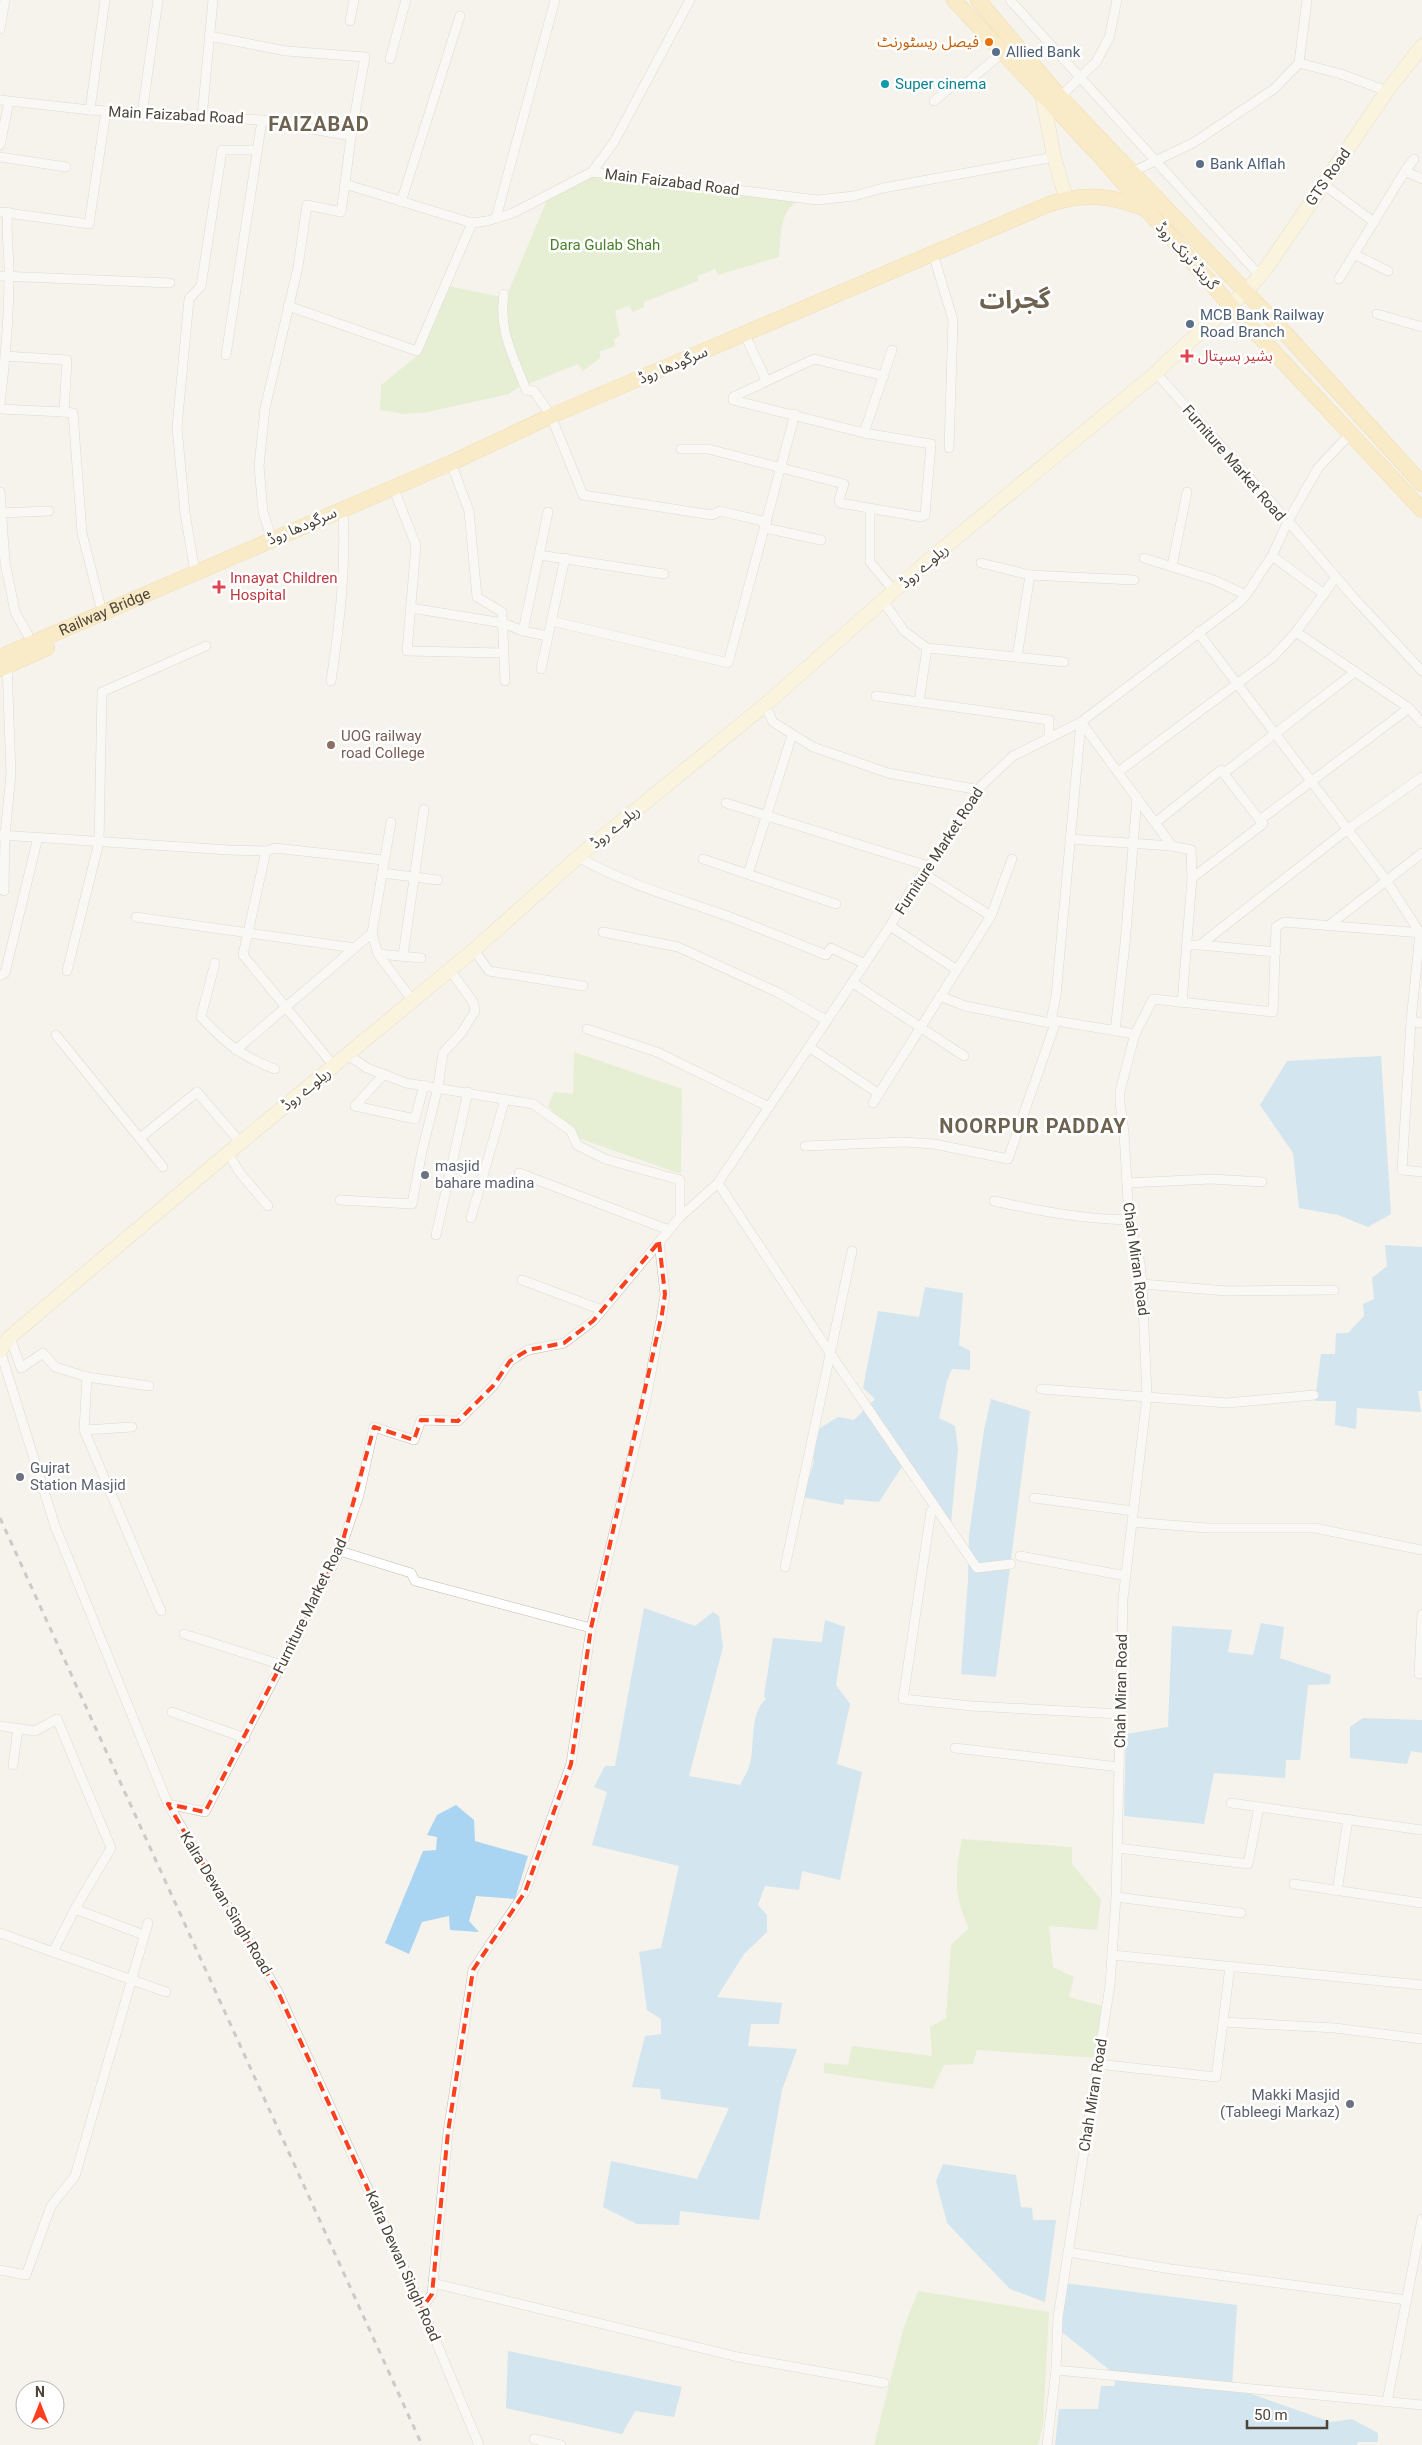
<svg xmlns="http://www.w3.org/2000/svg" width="1422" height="2445" font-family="Roboto,'Noto Sans Arabic',sans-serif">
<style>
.green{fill:#d2eab5}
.water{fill:#a9d4f2}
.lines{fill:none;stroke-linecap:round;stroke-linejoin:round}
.street-casing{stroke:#c2bbae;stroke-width:10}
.secondary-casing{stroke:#d6c79b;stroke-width:15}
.primary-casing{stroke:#e6c16a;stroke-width:16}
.street{stroke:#fff;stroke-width:9}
.secondary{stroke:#fff3cd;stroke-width:14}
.primary{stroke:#ffe39c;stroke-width:15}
.rail{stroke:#9a9a9a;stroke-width:3;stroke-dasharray:6 6;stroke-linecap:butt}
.marked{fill:none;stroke:#fc3f1d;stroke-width:4;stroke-dasharray:10 6;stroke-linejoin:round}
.food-dot{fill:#e8710a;stroke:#fff;stroke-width:2}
.service-dot{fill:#5c6f8a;stroke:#fff;stroke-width:2}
.culture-dot{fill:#0f9aa8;stroke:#fff;stroke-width:2}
.health-dot{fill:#e0444e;stroke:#fff;stroke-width:2}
.education-dot{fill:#8d6e63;stroke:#fff;stroke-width:2}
.worship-dot{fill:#6b7280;stroke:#fff;stroke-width:2}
.labels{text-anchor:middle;stroke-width:5;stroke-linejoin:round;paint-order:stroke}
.food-label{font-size:15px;fill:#c56008;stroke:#fff;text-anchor:end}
.service-label{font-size:15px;fill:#4e5e75;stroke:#fff;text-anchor:start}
.culture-label{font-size:15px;fill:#0d838f;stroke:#fff;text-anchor:start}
.street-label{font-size:15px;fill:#4b4439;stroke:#fff}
.park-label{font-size:15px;fill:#4a7f2a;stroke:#fff}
.health-label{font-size:15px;fill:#be3a42;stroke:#fff;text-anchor:start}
.education-label{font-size:15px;fill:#785e54;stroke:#fff;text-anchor:start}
.worship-label{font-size:15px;fill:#5b616d;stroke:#fff;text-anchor:start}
.district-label{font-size:20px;font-weight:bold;letter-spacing:1px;fill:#6e6250;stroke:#fff}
.town-label{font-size:25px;font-weight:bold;fill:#6e6250;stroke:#fff}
</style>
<rect width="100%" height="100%" fill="#f6f3ec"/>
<g class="green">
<path d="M 593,177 L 797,202 C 779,212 781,238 779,257 L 718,275 L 715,269 L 698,276 L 698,281 L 644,302 L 644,307 L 633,312 L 629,306 L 615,311 L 620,335 L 614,340 L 615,346 L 600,351 L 600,358 L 583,371 L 578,364 L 528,384 L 506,328 L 505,300 L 547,200 Z"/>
<path d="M 449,286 L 501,297 C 493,327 510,356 521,386 L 509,394 L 428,412 L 405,414 L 380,410 L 381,385 L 418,355 Z"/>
<path d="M 574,1052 L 682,1089 L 681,1174 L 578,1138 L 548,1106 L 554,1092 L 573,1094 Z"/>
<path d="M 962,1839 L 1072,1847 L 1072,1864 L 1101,1899 L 1097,1930 L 1049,1926 L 1053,1967 L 1074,1977 L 1069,1997 L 1106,2007 L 1098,2058 L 977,2050 L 973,2064 L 944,2065 L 933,2089 L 824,2073 L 824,2063 L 848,2065 L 852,2046 L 932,2056 L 930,2027 L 946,2018 L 951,1945 L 969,1928 C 953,1896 955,1873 962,1839 Z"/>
<path d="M 918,2291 L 1049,2312 L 1043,2425 L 1038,2445 L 874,2445 L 903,2330 Z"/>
</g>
<g class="water">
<path d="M 1381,1056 L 1391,1214 L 1368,1227 L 1338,1215 L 1299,1208 L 1293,1153 L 1260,1105 L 1287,1061 Z"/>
<path d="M 1385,1245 L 1422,1247 L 1422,1391 L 1418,1391 L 1421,1412 L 1357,1408 L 1356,1429 L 1335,1425 L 1336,1401 L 1315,1401 L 1321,1354 L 1335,1354 L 1336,1333 L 1348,1333 L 1364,1316 L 1363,1304 L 1374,1299 L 1372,1278 L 1387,1266 Z"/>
<path d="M 925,1287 L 963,1293 L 959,1345 L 970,1351 L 970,1370 L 952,1369 L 947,1381 L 939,1418 L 955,1426 L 958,1449 L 951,1523 L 907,1459 L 879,1502 L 845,1499 L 843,1505 L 803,1497 L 814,1462 L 812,1451 L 820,1428 L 838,1417 L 854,1420 L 875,1399 L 863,1388 L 878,1311 L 919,1317 Z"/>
<path d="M 991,1399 L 1030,1411 L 996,1677 L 961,1674 L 968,1580 L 969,1535 L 984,1430 Z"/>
<path d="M 644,1608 L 695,1626 L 713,1612 L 719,1616 L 723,1647 L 689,1776 L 740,1785 C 743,1779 747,1773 749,1767 C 756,1747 748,1715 766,1699 L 764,1696 L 773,1638 L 822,1642 L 825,1620 L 845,1627 L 836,1685 L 850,1704 L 837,1764 L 862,1772 L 840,1880 L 802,1871 L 799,1890 L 765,1886 L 758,1905 L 767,1915 L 767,1932 L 744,1954 L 717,1997 L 782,2003 L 779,2024 L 751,2024 L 748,2046 L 797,2049 L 782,2090 L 759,2220 L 680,2211 L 679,2225 L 637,2224 L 603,2207 L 611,2161 L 697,2179 L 729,2108 L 661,2099 L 660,2089 L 632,2087 L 645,2036 L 661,2034 L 661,2019 L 647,2010 L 639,1952 L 661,1948 L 679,1866 L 592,1845 L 607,1792 L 594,1787 L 605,1766 L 615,1766 Z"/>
<path d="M 1261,1623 L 1284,1627 L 1280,1658 L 1331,1675 L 1330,1684 L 1308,1685 L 1300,1760 L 1286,1760 L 1285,1778 L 1214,1773 L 1204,1824 L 1124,1816 L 1126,1734 L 1168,1727 L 1172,1626 L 1232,1630 L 1228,1652 L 1253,1655 Z"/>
<path d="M 1363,1718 L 1422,1720 L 1422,1753 L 1411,1751 L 1407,1764 L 1350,1758 L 1350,1727 Z"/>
<path d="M 456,1805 L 474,1820 L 475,1841 L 528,1856 L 515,1899 L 476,1896 L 469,1921 L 479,1932 L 450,1930 L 449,1916 L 422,1922 L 409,1954 L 385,1943 L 423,1851 L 436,1850 L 437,1837 L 427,1835 L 437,1815 Z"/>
<path d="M 943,2164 L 1016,2175 L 1021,2207 L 1032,2208 L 1033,2220 L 1056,2220 L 1045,2302 L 1010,2289 L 947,2223 L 936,2181 Z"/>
<path d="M 1064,2283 L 1237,2305 L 1232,2387 L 1331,2422 L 1352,2419 L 1378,2433 L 1378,2442 L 1358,2442 L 1357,2445 L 1055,2445 L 1059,2409 L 1098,2409 L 1101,2386 L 1114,2386 L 1117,2376 L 1058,2329 Z"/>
<path d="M 508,2351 L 682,2387 L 674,2417 L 635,2411 L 622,2434 L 506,2408 Z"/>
</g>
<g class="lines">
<defs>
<g id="street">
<path d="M 1010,0 L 1260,276"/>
<path d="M 350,21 L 354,0"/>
<path d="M 0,29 L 5,0"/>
<path d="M 209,36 L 286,51 L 365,57 L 351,136"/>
<path d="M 390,59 L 406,0"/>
<path d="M 1299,63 L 1341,74 L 1387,91"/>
<path d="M 1060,97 L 1096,62 L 1109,38 L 1117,0"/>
<path d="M 0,100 L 90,110 L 262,120 L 351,136 L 345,184 L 472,223 L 487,221 L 513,213 L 592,172 L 817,200 L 854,196 L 883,188 L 1054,157"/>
<path d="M 934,101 L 953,85 L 963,86 L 1003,52"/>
<path d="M 90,110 L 105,0"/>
<path d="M 142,114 L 158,0"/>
<path d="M 202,117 L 213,0"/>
<path d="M 0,145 L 9,102"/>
<path d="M 0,157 L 66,167"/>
<path d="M 1405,171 L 1414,159"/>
<path d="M 592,172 L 614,142 L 690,0"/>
<path d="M 1132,172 L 1193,143 L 1274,89 L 1299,63 L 1307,0"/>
<path d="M 1323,184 L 1374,222"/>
<path d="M 401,202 L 460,16"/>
<path d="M 0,212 L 89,224 L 106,111"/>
<path d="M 496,218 L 555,0"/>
<path d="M 933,254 L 953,320 L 949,448"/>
<path d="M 1354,254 L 1388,271"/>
<path d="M 0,276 L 170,283"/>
<path d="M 1339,279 L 1405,171 L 1422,179"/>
<path d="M 504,294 C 498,331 514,357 526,390 L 534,391 L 551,416 L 583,495 L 712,515 L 720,511 L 767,522"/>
<path d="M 288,306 L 417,351 L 472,223"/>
<path d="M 1377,314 L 1422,327"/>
<path d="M 745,335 L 766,380"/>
<path d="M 226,355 L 262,120"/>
<path d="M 0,404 C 5,362 9,320 9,278 C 10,255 5,235 8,212"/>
<path d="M 0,409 L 64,412 L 67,360 L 5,356"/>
<path d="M 64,412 L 73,413 L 82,533 L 100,604"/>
<path d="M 864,433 L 892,350"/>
<path d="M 1351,433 L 1318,468 L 1288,521 L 1354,598 L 1422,671"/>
<path d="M 681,449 L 708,449 L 844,484 L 839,500 L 840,503 L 921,517 L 925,515 L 931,444 L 864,433 L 733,400 L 733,397 L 814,359 L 884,376"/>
<path d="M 451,463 L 469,511 L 477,597 L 502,612 L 505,681"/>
<path d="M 393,487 L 416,545 L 407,651 L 504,653"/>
<path d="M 0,492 L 5,562 L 15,612 L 28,635"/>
<path d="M 870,509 L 870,562 L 894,591"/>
<path d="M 0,513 L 49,511"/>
<path d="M 765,528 L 821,540"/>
<path d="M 272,539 L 263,512 L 259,466 L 265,408 L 298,267 L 307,205 L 341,212 L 345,184"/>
<path d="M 539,555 L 664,574"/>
<path d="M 1272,556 L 1324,594"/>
<path d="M 1144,558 L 1214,580 L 1246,595"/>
<path d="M 981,563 L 1030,575 L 1134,580"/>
<path d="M 194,566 L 185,513 L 177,427 L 189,299 L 201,286 L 222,150 L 257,150"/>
<path d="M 1172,566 L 1187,492"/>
<path d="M 883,601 L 904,631 L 927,648 L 1064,662"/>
<path d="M 411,608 L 503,623 L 523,631 L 548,636"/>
<path d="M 552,621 L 728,663 L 795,414"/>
<path d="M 523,631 L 548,512"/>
<path d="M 1198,632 L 1386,880 L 1420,933 L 1411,1021 L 1402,1170 L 1422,1172"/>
<path d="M 1296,632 L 1336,577"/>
<path d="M 1017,657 L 1030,575"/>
<path d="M 541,669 L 565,558"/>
<path d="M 331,681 C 340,620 346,571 343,509"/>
<path d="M 876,696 L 1049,720 L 1049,738"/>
<path d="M 919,702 L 927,648"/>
<path d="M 765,705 L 773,722 L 813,747 L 888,773 L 979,790"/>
<path d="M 1081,722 L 1172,846"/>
<path d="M 1118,772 L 1273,657 L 1296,632 L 1409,708 L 1422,723"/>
<path d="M 1224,773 L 1355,672"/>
<path d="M 726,803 L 928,866 L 929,877 L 991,916"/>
<path d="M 1260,820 L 1409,708"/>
<path d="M 391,822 L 372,933 L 378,954 L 413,1001"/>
<path d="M 1155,823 L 1221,770 L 1263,824 L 1192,878"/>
<path d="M 0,835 L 229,850 L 266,851 L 275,848 L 383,860"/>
<path d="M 1070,839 L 1172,846 L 1191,850 L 1192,878 L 1182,1003"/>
<path d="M 266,851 L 243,955 L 334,1066"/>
<path d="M 578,857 C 628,885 677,898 730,917 C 762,929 794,942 826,955 L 831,948 L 865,964"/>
<path d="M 703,859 L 836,904"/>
<path d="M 382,873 L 438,880"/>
<path d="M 748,874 L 792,735"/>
<path d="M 4,891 L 5,835 L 11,774 L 7,665"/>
<path d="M 136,917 L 355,948"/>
<path d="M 890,926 L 957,970"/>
<path d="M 1328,926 L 1422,853"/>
<path d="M 603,932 L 678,947 L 779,993 L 827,1021"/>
<path d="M 1187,945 L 1200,945 L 1348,829 L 1422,777"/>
<path d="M 1200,945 L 1276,952"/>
<path d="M 474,950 L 489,971 L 583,986"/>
<path d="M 378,954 L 421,958"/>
<path d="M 403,956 L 424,809"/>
<path d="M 215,963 L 201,1017 C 224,1042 242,1057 275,1069"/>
<path d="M 67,971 L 99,842 L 102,692 L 206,646"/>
<path d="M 0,976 L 5,973 L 38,837"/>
<path d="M 853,983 L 964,1056"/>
<path d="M 940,996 L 965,1006 L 1055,1024"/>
<path d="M 1411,1021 L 1422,1023"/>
<path d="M 587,1029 L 657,1052 L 769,1107"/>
<path d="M 1115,1031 L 1125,944 L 1137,797"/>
<path d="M 1135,1034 L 1153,999 L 1273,1012 L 1276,927 L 1284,922 L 1422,933"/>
<path d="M 56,1035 L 163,1167"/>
<path d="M 809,1047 L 879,1094"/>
<path d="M 236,1050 L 372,933"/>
<path d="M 348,1055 L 367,1068 L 406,1083 L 533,1104 L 571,1131 L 577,1145 L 605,1159 L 680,1180 L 680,1217"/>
<path d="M 384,1074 L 355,1106 L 415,1119 L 424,1085"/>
<path d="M 873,1103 L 991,916 L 1012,859"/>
<path d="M 140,1138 L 197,1092 L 240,1142"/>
<path d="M 805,1146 L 903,1142 L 934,1144 L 1008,1159 L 1055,1024 L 1051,1020 L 1056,996 L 1081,722"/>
<path d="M 228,1153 L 240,1173 L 268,1206"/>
<path d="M 519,1173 L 669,1230"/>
<path d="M 718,1183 L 830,1353 L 977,1568 L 1011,1564"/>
<path d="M 1127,1183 L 1211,1179 L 1262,1182"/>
<path d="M 340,1200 L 412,1204 L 422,1151 L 438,1087 L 443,1053 L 462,1032 L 475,1011 L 473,1002 L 450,970"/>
<path d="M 994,1201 C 1039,1211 1082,1219 1129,1220"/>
<path d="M 471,1218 L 505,1099"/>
<path d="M 436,1235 L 468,1092"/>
<path d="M 522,1280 L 602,1310"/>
<path d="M 1142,1284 L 1227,1291 L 1334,1290"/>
<path d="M 10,1337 L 21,1368 L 43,1353 L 55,1367 L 87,1377 L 149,1386"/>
<path d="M 0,1350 L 55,1526 L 168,1804 L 278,1992 L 422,2308 L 479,2445"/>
<path d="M 87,1377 L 84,1430 L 161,1611"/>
<path d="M 1041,1389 L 1227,1403 L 1314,1395"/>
<path d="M 84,1430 L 132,1427"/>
<path d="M 1034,1498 L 1133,1511"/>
<path d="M 931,1511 L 903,1699 L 972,1706 L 1120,1714"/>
<path d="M 1132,1522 L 1207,1528 L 1315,1528 L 1422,1550"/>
<path d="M 340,1551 L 411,1573 L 415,1581 L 591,1628"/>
<path d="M 1020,1556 L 1126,1576"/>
<path d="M 785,1567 L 852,1251"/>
<path d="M 184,1634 L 282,1665"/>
<path d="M 1419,1674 L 1422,1614"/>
<path d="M 172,1712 L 245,1738"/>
<path d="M 0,1726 L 35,1731 L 57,1719 L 111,1848 L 75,1909 L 53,1952 L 0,1933"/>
<path d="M 955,1748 L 1119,1767"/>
<path d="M 13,1765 L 18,1728"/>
<path d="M 1231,1803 L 1422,1830"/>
<path d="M 168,1804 L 205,1812 L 340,1551 L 359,1495 L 374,1427 L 414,1440 L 421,1420 L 458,1421 L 493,1386 L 510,1361 L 528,1350 L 564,1343 L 593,1321 L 680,1217 L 718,1183 L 890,926 L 911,890 L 965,815 L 982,785 L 1013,756 L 1081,722 L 1237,604 L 1246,595 L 1272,556 L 1288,521 L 1156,373"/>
<path d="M 1118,1848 L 1248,1864 L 1259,1807"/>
<path d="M 1294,1884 L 1422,1903"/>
<path d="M 1337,1891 L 1348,1819"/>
<path d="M 1116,1897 L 1241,1913"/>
<path d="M 75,1909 L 144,1935"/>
<path d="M 53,1952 L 166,1992"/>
<path d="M 1112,1955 L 1422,1985"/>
<path d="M 1230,1966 L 1223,2022 L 1335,2028 L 1422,2039"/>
<path d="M 1097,2064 L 1216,2077 L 1223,2022"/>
<path d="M 1068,2252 L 1171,2269 L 1407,2300"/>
<path d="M 0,2270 L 26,2275 L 51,2206 L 75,2176 L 148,1923"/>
<path d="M 433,2283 L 738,2357 L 884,2383"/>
<path d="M 422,2308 L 432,2294 L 448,2132 L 473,1970 L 525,1892 L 571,1764 L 591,1628 L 646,1399 L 662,1314 L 665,1294 L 659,1242"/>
<path d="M 1056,2370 L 1422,2405"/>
<path d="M 1387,2402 L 1422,2219"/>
<path d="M 534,2439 L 561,2445"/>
<path d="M 1047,2445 L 1056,2370 L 1058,2317 L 1110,1985 L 1116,1897 L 1123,1599 L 1147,1396 L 1142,1284 L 1140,1263 L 1129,1220 L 1124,1132 L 1120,1103 L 1120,1091 L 1135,1034 L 1051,1020"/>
</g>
<g id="secondary">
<path d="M 1042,94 L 1054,157 L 1066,198"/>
<path d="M 0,1351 L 10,1337 L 228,1153 L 474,950 L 578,857 L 765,705 L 929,560 L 1156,373 C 1191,336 1236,307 1267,267 L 1387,91 L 1422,46"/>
</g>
<g id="primary">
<path d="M 954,0 L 1099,155 L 1230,305 L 1422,510"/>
<path d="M 978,0 L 1060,97 L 1285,333 L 1422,484"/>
<path id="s1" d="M 0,657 L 451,463 L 551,416 L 1047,205 C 1082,192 1110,195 1144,208"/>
<path d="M 0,669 L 47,648"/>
</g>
</defs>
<use href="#street" class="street-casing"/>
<use href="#secondary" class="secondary-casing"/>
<use href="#primary" class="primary-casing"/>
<use href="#street" class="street"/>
<use href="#secondary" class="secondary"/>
<use href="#primary" class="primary"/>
<path class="rail" d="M 0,1518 L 422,2445"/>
</g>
<path d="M0 0H1422V2445H0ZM 659,1242 L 665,1294 L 662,1314 L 591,1628 L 571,1764 L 525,1892 L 473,1970 L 448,2132 L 432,2294 L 422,2308 L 278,1992 L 168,1804 L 205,1812 L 340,1551 L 374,1427 L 414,1440 L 421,1420 L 458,1421 L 493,1386 L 510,1361 L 528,1350 L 564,1343 L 593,1321 Z" fill="#f6f3ec" fill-opacity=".55" fill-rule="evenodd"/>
<path class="marked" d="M 659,1242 L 665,1294 L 662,1314 L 591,1628 L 571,1764 L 525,1892 L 473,1970 L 448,2132 L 432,2294 L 422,2308 L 278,1992 L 168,1804 L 205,1812 L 340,1551 L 374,1427 L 414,1440 L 421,1420 L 458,1421 L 493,1386 L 510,1361 L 528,1350 L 564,1343 L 593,1321 Z"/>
<circle class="food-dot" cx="989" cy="42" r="5"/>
<g class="service-dot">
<circle cx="996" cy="52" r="5"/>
<circle cx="1200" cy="164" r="5"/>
<circle cx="1190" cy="324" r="5"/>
</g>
<circle class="culture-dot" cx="885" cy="84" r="5"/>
<g class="health-dot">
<path d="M1184.5 348.5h5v5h5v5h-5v5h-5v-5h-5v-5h5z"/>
<path d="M216.5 579.5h5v5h5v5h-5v5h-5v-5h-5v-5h5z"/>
</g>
<circle class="education-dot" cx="331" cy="745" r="5"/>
<g class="worship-dot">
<circle cx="425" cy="1175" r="5"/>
<circle cx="20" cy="1477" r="5"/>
<circle cx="1350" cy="2104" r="5"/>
</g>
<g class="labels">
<g class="food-label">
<text x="979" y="47">فیصل ریسٹورنٹ</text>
</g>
<g class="service-label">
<text x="1006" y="57">Allied Bank</text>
<text x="1210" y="169">Bank Alflah</text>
<text x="1200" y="320">MCB Bank Railway<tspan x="1200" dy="17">Road Branch</tspan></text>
</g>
<g class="culture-label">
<text x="895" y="89">Super cinema</text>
</g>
<g class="street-label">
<text transform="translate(176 115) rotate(3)" y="5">Main Faizabad Road</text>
<text transform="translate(1328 177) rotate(-55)" y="5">GTS Road</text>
<text transform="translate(672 182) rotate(7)" y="5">Main Faizabad Road</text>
<text transform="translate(1187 256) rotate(48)" y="5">گرینڈ ٹرنک روڈ</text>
<text transform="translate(673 365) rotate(-23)" y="5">سرگودھا روڈ</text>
<text transform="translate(1234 463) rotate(49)" y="5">Furniture Market Road</text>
<text transform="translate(302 526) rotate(-23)" y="5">سرگودھا روڈ</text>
<text transform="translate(924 566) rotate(-41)" y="5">ریلوے روڈ</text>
<text dy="5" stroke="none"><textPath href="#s1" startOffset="114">Railway Bridge</textPath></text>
<text transform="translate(615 827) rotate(-39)" y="5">ریلوے روڈ</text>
<text transform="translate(939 851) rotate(-57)" y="5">Furniture Market Road</text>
<text transform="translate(306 1089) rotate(-39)" y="5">ریلوے روڈ</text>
<text transform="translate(1136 1259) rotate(82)" y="5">Chah Miran Road</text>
<text transform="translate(310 1606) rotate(-64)" y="5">Furniture Market Road</text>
<text transform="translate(1121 1691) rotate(-89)" y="5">Chah Miran Road</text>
<text transform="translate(226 1903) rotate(59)" y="5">Kalra Dewan Singh Road</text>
<text transform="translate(1093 2095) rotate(-81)" y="5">Chah Miran Road</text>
<text transform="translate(403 2266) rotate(66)" y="5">Kalra Dewan Singh Road</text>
</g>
<g class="park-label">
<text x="605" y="250">Dara Gulab Shah</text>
</g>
<g class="health-label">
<text x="1198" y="361">بشیر ہسپتال</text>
<text x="230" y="583">Innayat Children<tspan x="230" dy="17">Hospital</tspan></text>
</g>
<g class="education-label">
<text x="341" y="741">UOG railway<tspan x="341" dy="17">road College</tspan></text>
</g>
<g class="worship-label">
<text x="435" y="1171">masjid<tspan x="435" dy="17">bahare madina</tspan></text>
<text x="30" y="1473">Gujrat<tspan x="30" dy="17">Station Masjid</tspan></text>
<text x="1340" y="2100" text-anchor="end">Makki Masjid<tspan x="1340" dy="17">(Tableegi Markaz)</tspan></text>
</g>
<g class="district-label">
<text x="319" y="131">FAIZABAD</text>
<text x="1033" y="1133">NOORPUR PADDAY</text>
</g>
<g class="town-label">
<text x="1015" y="308">گجرات</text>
</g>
</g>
<g transform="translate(40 2405)"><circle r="24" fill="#ffffff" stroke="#b7b4b0"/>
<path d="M0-4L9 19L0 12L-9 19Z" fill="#fc3f1d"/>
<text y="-8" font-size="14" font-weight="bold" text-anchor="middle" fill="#4b4439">N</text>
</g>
<path d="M1247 2420v8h80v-8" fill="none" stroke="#4b4439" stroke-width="2.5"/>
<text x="1254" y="2420" font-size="15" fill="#4b4439" stroke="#ffffff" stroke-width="4" paint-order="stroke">50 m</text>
</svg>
